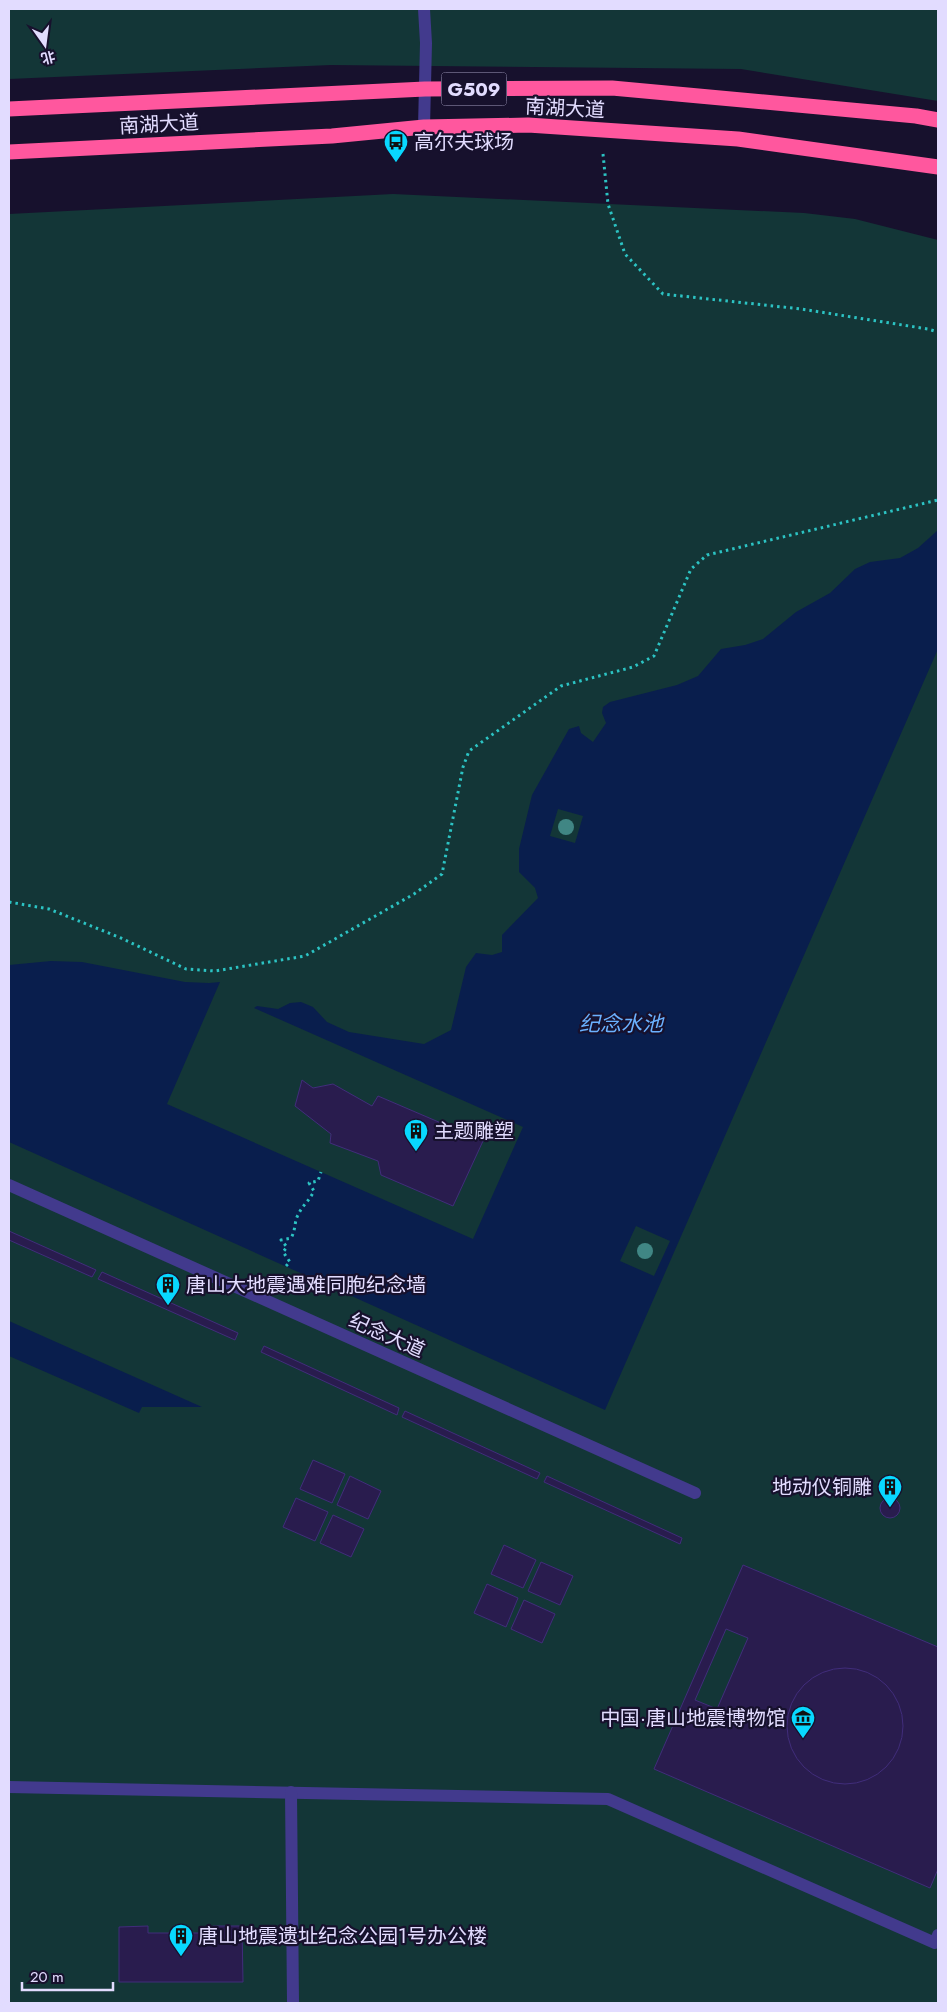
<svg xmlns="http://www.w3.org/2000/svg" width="947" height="2012" font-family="Jost,'Noto Sans SC',sans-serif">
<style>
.green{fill:#133637}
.water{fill:#091e4d;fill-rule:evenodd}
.building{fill:#291c4e;stroke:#412d7b;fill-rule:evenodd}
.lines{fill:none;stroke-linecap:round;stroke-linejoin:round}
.path{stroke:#2cc3c3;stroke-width:3;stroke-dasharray:2.5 4;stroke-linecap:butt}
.minor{stroke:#423a8d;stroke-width:12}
.highway{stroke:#ff579e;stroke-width:15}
.tree{fill:#408684}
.labels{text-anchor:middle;stroke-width:4.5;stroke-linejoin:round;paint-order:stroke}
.shield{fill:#17112d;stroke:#a59fc0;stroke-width:1}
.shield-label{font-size:19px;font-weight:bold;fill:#e2dcff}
.street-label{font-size:20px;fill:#e2dcff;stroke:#17112d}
.poi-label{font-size:20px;fill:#e2dcff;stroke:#17112d;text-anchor:start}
.water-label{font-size:21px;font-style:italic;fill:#6ab1ff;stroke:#17112d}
</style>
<rect width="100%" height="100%" fill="#17112d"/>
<g class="green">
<path d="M 9,9 L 938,9 L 938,101 L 741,69 L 331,65 L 9,79 Z"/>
<path d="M 393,194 L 804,213 L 855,219 L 938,240 L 938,2003 L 9,2003 L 9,214 Z"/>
</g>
<g class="water">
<path d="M 938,530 L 938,649 L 605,1410 L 9,1142 L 9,965 L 51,961 L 82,962 L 185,982 L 209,983 L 220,982 L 167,1104 L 473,1239 L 523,1127 L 254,1008 L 257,1006 L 278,1009 L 290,1003 L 301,1002 L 313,1007 L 327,1022 L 349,1032 L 424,1044 L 451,1030 L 466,967 L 476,953 L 492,955 L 502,952 L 502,935 L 538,898 L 535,888 L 519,872 L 519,849 L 532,795 L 569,729 L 579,726 L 581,733 L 593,742 L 606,723 L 602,713 L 603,707 L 610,702 L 677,685 L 698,676 L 721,649 L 745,645 L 763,639 L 796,612 L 830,593 L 855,569 L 870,562 L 900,558 L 918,548 ZM 558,809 L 583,816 L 575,843 L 550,836 ZM 636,1226 L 670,1241 L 654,1276 L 620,1261 Z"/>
<path d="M 9,1321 L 202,1407 L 142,1407 L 139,1413 L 9,1356 Z"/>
</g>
<g class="building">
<path d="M 302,1080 L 313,1088 L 333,1084 L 372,1106 L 378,1096 L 483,1141 L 453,1206 L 381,1175 L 378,1161 L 330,1143 L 331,1134 L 295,1106 Z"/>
<path d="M 9,1231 L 96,1270 L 92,1277 L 9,1240 Z"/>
<path d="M 102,1272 L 238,1333 L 235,1340 L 98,1279 Z"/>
<path d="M 264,1346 L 399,1408 L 397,1415 L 261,1352 Z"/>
<path d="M 405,1411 L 540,1473 L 537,1479 L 402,1417 Z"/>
<path d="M 313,1460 L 345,1474 L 332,1503 L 300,1489 Z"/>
<path d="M 350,1476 L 381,1491 L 368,1519 L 337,1505 Z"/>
<path d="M 547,1476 L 682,1538 L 680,1544 L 544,1482 Z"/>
<path d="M 296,1498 L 328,1512 L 315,1541 L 283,1527 Z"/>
<circle cx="890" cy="1508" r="10"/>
<path d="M 333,1515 L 364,1529 L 351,1557 L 320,1543 Z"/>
<path d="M 504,1545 L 536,1560 L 523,1588 L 491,1574 Z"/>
<path d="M 541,1562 L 573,1576 L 560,1605 L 528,1591 Z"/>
<path d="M 743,1565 L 938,1647 L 938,1869 L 930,1888 L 654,1769 ZM 726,1629 L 748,1638 L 717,1709 L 695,1700 Z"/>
<path d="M 487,1584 L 518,1598 L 506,1627 L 474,1613 Z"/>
<path d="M 524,1600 L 555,1614 L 542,1643 L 511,1629 Z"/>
<circle cx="845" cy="1726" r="58"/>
<path d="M 148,1926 L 148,1933 L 213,1933 L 213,1926 L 242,1926 L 243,1982 L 119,1982 L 119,1927 Z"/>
</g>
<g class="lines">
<g class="path">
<path d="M 603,154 L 608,204 L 625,254 L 663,294 L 801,309 L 928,329 L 938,332"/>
<path d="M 9,902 L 49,909 L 121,938 L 186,969 L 215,971 L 305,956 L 414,894 L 442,874 L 463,767 L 469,751 L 561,686 L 633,667 L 654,656 L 691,569 L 707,555 L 938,500"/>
<path d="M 286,1266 L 290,1262 L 283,1252 L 287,1247 L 281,1240 L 291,1238 C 296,1230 294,1222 298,1215 C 302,1206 309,1201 314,1191 L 309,1183 L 318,1181 L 321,1172"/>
</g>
<g class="minor">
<path d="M 424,9 L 426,43 L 424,127"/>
<path d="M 9,1185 L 695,1493"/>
<path d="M 9,1787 L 608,1799 L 935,1943 L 938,1935"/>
<path d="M 291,1792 L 293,2003"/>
</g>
<g class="highway">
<path d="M 9,109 L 425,89 L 612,88 L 916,116 L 938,120"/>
<path d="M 9,152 L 332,136 L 424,127 L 528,125 L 738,139 L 938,167"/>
</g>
</g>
<g class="tree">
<circle cx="566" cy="827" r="8"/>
<circle cx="645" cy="1251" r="8"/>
</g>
<defs>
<symbol id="bus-pin" viewBox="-11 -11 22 30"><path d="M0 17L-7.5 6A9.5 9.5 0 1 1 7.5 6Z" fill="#08d8ff" stroke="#17112d"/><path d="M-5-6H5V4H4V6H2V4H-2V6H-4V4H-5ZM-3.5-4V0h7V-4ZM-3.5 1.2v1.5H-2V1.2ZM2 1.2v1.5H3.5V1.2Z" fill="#111"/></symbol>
<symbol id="building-pin" viewBox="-11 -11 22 30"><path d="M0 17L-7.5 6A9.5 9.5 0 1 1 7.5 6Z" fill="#08d8ff" stroke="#17112d"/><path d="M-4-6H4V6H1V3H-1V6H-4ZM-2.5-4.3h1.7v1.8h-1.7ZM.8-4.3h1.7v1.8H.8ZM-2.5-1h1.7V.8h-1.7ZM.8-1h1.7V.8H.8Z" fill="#111"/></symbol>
<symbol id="museum-pin" viewBox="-11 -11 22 30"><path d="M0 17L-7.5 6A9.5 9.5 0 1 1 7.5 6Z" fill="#08d8ff" stroke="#17112d"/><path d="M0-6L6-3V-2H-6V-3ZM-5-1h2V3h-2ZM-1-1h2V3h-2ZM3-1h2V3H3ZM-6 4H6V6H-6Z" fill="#111"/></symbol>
</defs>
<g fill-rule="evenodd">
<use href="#bus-pin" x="382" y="128" width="28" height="38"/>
<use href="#building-pin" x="402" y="1117" width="28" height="38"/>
<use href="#building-pin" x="154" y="1271" width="28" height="38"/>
<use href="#building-pin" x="876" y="1473" width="28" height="38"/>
<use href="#museum-pin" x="789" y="1704" width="28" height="38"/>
<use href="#building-pin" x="167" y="1922" width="28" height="38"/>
</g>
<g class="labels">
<rect class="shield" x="441.5" y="72.5" width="65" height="33" rx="4"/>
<g class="shield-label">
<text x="474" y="96">G509</text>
</g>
<g class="street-label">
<text transform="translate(565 108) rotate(3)" y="7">南湖大道</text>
<text transform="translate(159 124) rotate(-3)" y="7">南湖大道</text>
<text transform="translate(387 1335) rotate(24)" y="7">纪念大道</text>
</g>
<g class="poi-label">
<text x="414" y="149">高尔夫球场</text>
<text x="434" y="1138">主题雕塑</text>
<text x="186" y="1292">唐山大地震遇难同胞纪念墙</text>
<text x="872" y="1494" text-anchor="end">地动仪铜雕</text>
<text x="786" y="1725" text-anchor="end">中国·唐山地震博物馆</text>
<text x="198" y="1943">唐山地震遗址纪念公园1号办公楼</text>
</g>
<g class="water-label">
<text x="621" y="1031">纪念水池</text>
</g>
</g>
<rect width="947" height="2012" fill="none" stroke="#e2dcff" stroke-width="20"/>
<g transform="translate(45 45) rotate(166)" stroke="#17112d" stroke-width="4" paint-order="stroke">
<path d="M0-4L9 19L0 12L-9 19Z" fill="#e2dcff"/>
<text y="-8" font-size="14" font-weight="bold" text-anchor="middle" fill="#e2dcff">北</text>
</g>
<path d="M22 1982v8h91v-8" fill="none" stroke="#e2dcff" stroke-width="2.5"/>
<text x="30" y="1982" font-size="15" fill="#e2dcff" stroke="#17112d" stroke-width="4" paint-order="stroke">20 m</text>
</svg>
